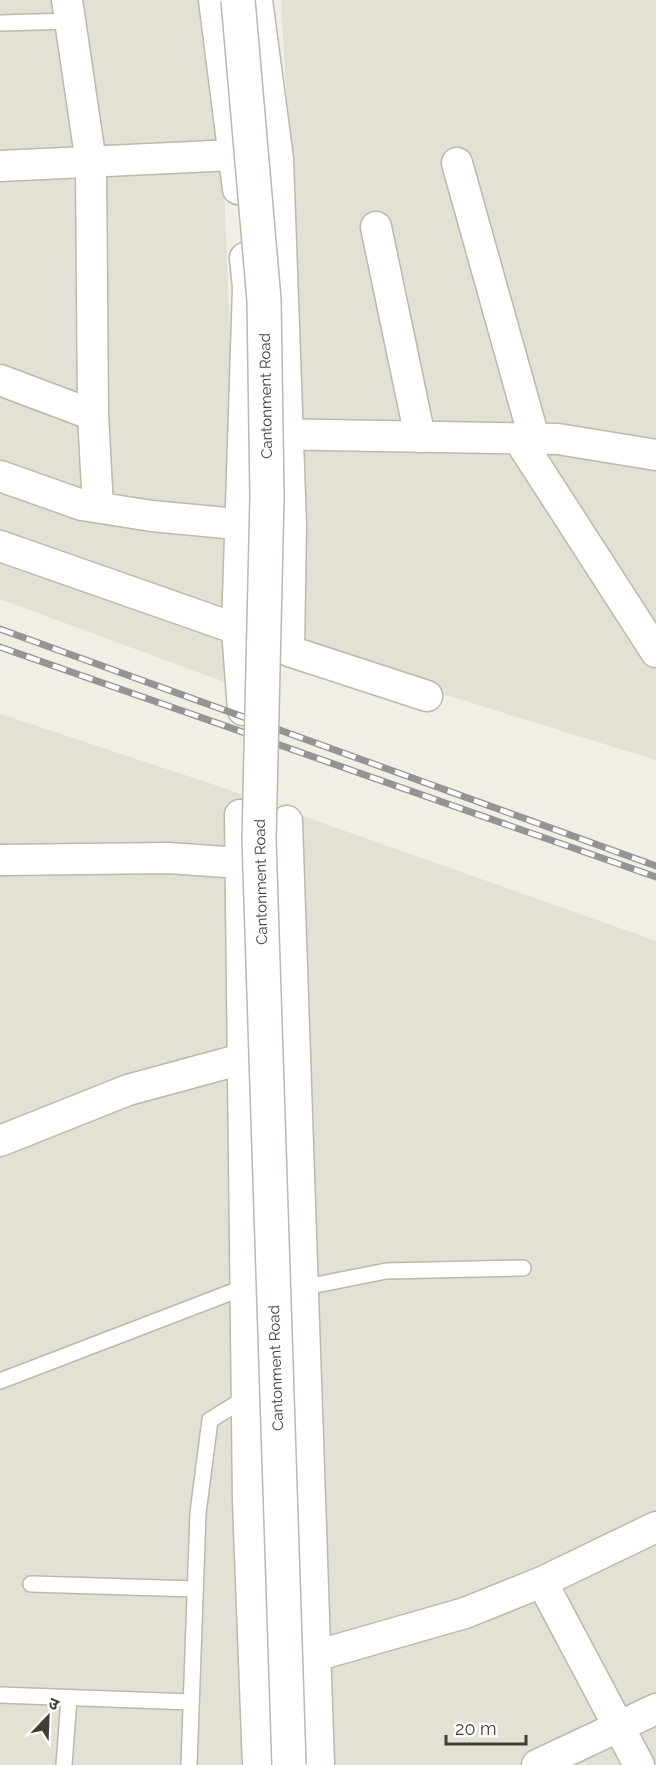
<svg xmlns="http://www.w3.org/2000/svg" width="656" height="1765" font-family="Raleway,'Noto Sans Devanagari',sans-serif">
<style>
.residential{fill:#e3e0d4}
.lines{fill:none;stroke-linecap:round;stroke-linejoin:round}
.service-casing{stroke:#bdb8ac;stroke-width:18}
.minor-casing{stroke:#bdb8ac;stroke-width:33}
.service{stroke:#fff;stroke-width:15}
.minor{stroke:#fff;stroke-width:30}
.rail-casing{stroke:#949494;stroke-width:7}
.rail{stroke:#fff;stroke-width:4.5;stroke-dasharray:14;stroke-linecap:butt}
.tertiary-bridge-casing{stroke:#bdb8ac;stroke-width:36;stroke-linecap:butt}
.tertiary-bridge{stroke:#fff;stroke-width:33}
.labels{text-anchor:middle;stroke-width:5;stroke-linejoin:round;paint-order:stroke}
.street-label{font-size:15px;fill:#423e36;stroke:#fff}
</style>
<rect width="100%" height="100%" fill="#f0eee5"/>
<g class="residential">
<path d="M 0,0 L 207,0 L 222,139 L 231,357 L 227,683 L 0,599 Z"/>
<path d="M 281,0 L 656,0 L 656,760 L 304,651 L 298,311 Z"/>
<path d="M 0,714 L 221,787 L 656,941 L 656,1765 L 0,1765 Z"/>
</g>
<g class="lines">
<defs>
<g id="service">
<path d="M 0,23 L 70,21"/>
<path d="M 301,1288 L 386,1271 L 523,1268"/>
<path d="M 0,1381 L 245,1287"/>
<path d="M 31,1584 L 195,1589"/>
<path d="M 0,1695 L 191,1702"/>
<path d="M 64,1765 L 69,1698"/>
<path d="M 189,1765 L 198,1513 L 210,1420 L 246,1398"/>
</g>
<g id="minor">
<path d="M 67,0 L 91,163 L 93,415 L 98,507"/>
<path d="M 214,0 L 238,189"/>
<path d="M 257,0 L 278,159 L 291,525 L 289,651 L 427,696"/>
<path d="M 457,163 L 534,438"/>
<path d="M 0,166 L 255,154"/>
<path d="M 376,227 L 420,437"/>
<path d="M 0,380 L 93,415"/>
<path d="M 267,434 L 558,439 L 656,455"/>
<path d="M 518,438 L 656,652"/>
<path d="M 0,476 L 82,505 L 152,516 L 258,526"/>
<path d="M 0,546 L 237,629"/>
<path d="M 243,710 L 237,629 L 248,287 L 245,258"/>
<path d="M 240,815 L 248,1501 L 258,1765"/>
<path d="M 287,821 L 319,1765"/>
<path d="M 0,860 L 168,858 L 240,863"/>
<path d="M 0,1141 L 128,1090 L 242,1059"/>
<path d="M 542,1582 L 639,1765"/>
<path d="M 315,1656 L 465,1613 L 542,1582 L 656,1527"/>
<path d="M 537,1765 L 656,1709"/>
</g>
</defs>
<use href="#service" class="service-casing"/>
<use href="#minor" class="minor-casing"/>
<use href="#service" class="service"/>
<use href="#minor" class="minor"/>
<defs>
<g id="rail">
<path d="M 0,629 L 656,866"/>
<path d="M 0,647 L 656,877"/>
</g>
</defs>
<use href="#rail" class="rail-casing"/>
<use href="#rail" class="rail"/>
<defs>
<path id="tertiary-bridge" d="M 238,0 L 264,300 L 267,497 L 259,839 L 289,1765"/>
</defs>
<use href="#tertiary-bridge" class="tertiary-bridge-casing"/>
<use href="#tertiary-bridge" class="tertiary-bridge"/>
</g>
<g class="labels">
<g class="street-label">
<text transform="translate(266 396) rotate(-91)" y="5">Cantonment Road</text>
<text transform="translate(261 882) rotate(-91)" y="5">Cantonment Road</text>
<text transform="translate(276 1368) rotate(-92)" y="5">Cantonment Road</text>
</g>
</g>
<g transform="translate(48 1717) rotate(23)" stroke="#ffffff" stroke-width="4.5" paint-order="stroke">
<path d="M0-4.5L10 22L0 15L-10 22Z" fill="#423e36"/>
<text y="-9" font-size="16" font-weight="bold" text-anchor="middle" fill="#423e36">उ</text>
</g>
<path d="M446 1735v9h80v-9" fill="none" stroke="#423e36" stroke-width="3"/>
<text x="455" y="1735" font-size="18" fill="#423e36" stroke="#ffffff" stroke-width="4.5" paint-order="stroke">20 m</text>
</svg>
